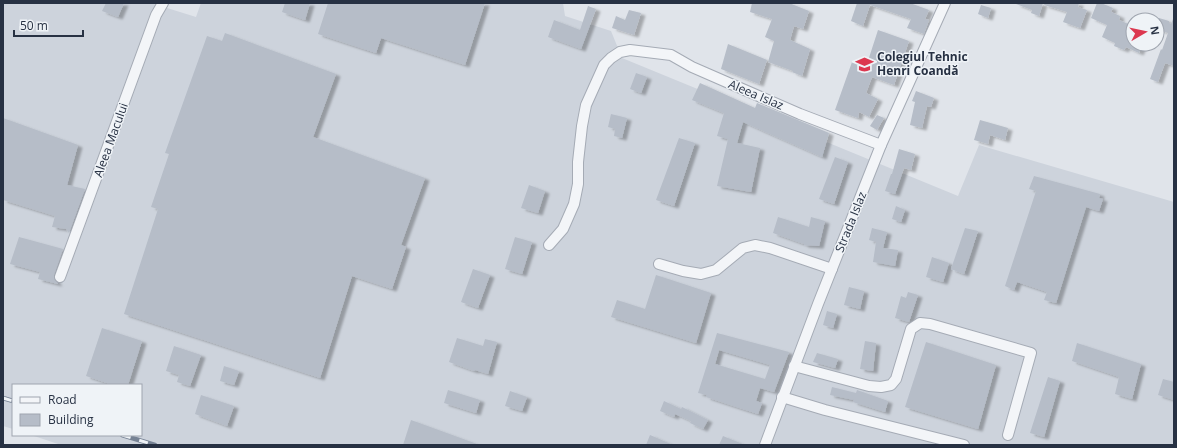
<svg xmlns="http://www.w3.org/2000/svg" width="1177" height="448" font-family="'Open Sans',sans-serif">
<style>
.built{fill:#cdd3dc}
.building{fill:#b6bdc8;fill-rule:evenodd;filter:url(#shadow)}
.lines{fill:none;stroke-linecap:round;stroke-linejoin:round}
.minor-casing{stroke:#a5abb5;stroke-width:12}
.minor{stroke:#f3f5f8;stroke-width:10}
.rail-casing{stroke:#778395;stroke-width:4.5}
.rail{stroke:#eff3f7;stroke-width:3;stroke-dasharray:9;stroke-linecap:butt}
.labels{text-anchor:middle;stroke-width:3;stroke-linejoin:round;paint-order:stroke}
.poi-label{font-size:12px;font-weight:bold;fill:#273143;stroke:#eff3f7;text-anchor:start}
.street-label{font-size:12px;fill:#273143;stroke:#eff3f7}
</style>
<defs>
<filter id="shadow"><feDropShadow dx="4.5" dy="2.5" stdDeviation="1" flood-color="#0004"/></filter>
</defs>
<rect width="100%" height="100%" fill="#e0e4ea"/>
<path class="built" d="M 3,3 L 151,3 L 196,17 L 201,3 L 563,3 L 565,16 L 611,31 L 622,58 L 958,196 L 979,145 L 1174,202 L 1174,445 L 61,445 L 31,435 L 141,435 L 141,385 L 13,385 L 13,429 L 3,426 Z"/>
<g class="building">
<path d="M 106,3 L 124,3 L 118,17 L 102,11 Z"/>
<path d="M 285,3 L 310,3 L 305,20 L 282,12 Z"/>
<path d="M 328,3 L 485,3 L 465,65 L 381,38 L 376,53 L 318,34 Z"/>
<path d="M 752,3 L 789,3 L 809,11 L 803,29 L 794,26 L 790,40 L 810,49 L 802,76 L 792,72 L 793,71 L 768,62 L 774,41 L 765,37 L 772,19 L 750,12 Z"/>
<path d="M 857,3 L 910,3 L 929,10 L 925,19 L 929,20 L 924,34 L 907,28 L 911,19 L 870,5 L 863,26 L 851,21 Z"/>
<path d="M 1017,3 L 1043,3 L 1039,16 L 1031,13 L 1032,10 L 1016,4 Z"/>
<path d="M 1045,3 L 1079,3 L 1078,7 L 1087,10 L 1080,28 L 1063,22 L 1067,12 L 1044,5 Z"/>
<path d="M 1097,3 L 1101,3 L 1113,8 L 1111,12 L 1120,16 L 1119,20 L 1133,26 L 1133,44 L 1143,44 L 1139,53 L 1126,47 L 1124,50 L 1114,46 L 1115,43 L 1102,37 L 1107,25 L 1091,18 Z"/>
<path d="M 981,5 L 991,8 L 988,18 L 978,14 Z"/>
<path d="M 588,6 L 596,9 L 581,49 L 548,37 L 554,20 L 580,30 Z"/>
<path d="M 629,10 L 641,13 L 634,35 L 612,28 L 616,16 L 625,20 Z"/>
<path d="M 1159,18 L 1169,21 L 1169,23 L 1171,24 L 1173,19 L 1174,19 L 1174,66 L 1165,63 L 1158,82 L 1150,79 L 1161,49 L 1162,50 L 1168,33 L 1157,29 Z"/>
<path d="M 878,30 L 909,41 L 894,85 L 872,77 L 866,93 L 878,99 L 869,117 L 859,112 L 858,118 L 835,110 L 852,62 L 866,67 Z"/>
<path d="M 225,33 L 336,74 L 313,137 L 425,178 L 401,245 L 406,247 L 392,289 L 352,276 L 320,378 L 124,314 L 158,209 L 151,207 L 169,154 L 165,153 L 207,36 L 222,41 Z"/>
<path d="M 728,44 L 767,60 L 759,84 L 721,69 Z"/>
<path d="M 636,73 L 647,77 L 641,93 L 630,89 Z"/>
<path d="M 700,83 L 755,108 L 757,103 L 829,133 L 822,157 L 743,122 L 737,143 L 760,148 L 751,192 L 717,186 L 728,139 L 717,136 L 724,113 L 692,100 Z"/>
<path d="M 916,91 L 934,98 L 931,107 L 927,106 L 922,128 L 910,125 L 915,102 L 912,101 Z"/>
<path d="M 611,114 L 627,118 L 622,138 L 614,136 L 615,129 L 608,127 Z"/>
<path d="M 877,115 L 884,118 L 877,130 L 870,126 Z"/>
<path d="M 3,118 L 78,145 L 67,185 L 85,189 L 69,233 L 66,229 L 52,227 L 55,216 L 3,200 Z"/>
<path d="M 980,120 L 1008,128 L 1005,140 L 990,135 L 988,144 L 974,140 Z"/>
<path d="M 679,138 L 695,143 L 674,206 L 656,200 Z"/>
<path d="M 899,149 L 915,154 L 911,170 L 904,168 L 895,194 L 885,191 L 891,174 L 892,174 Z"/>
<path d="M 835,157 L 848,162 L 834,204 L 819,199 Z"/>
<path d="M 1034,176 L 1100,194 L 1099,198 L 1103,199 L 1099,211 L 1086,207 L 1056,303 L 1044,300 L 1047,292 L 1017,282 L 1014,290 L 1005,286 L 1036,191 L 1029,189 Z"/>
<path d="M 529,185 L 545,191 L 538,213 L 521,208 Z"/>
<path d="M 896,206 L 905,210 L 901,222 L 892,219 Z"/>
<path d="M 778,217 L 809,227 L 811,217 L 825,221 L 819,246 L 804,245 L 804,244 L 773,233 Z"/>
<path d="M 872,228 L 887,232 L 883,248 L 898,250 L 895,266 L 873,262 L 876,242 L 869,240 Z"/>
<path d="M 965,228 L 978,231 L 964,274 L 951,269 Z"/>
<path d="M 19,237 L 63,249 L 54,275 L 54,278 L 58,284 L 38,279 L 40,272 L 10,264 Z"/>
<path d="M 515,237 L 532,242 L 522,274 L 505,269 Z"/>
<path d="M 932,257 L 949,263 L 943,282 L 926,277 Z"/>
<path d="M 473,269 L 490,275 L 478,308 L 461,302 Z"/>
<path d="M 656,275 L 711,293 L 696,343 L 611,317 L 617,300 L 645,309 Z"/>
<path d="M 849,287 L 864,291 L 860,309 L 844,305 Z"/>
<path d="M 908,292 L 918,295 L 909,322 L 895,318 L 901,296 L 906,298 Z"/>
<path d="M 827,311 L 837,314 L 833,328 L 823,325 Z"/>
<path d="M 102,328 L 142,341 L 128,385 L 113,385 L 86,376 Z"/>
<path d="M 717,333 L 789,352 L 774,392 L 760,388 L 756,401 L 762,403 L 758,414 L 706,397 L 707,395 L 698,393 ZM 719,350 L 770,365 L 765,379 L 715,364 Z"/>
<path d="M 457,338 L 483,346 L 485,339 L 497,342 L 488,374 L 475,370 L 474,371 L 449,362 Z"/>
<path d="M 865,341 L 876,343 L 873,371 L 860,369 Z"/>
<path d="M 926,342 L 996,365 L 978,429 L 905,407 Z"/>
<path d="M 1077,343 L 1141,364 L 1132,399 L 1115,394 L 1119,377 L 1072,361 Z"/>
<path d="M 174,346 L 201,355 L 190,386 L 177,382 L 179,375 L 166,371 Z"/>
<path d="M 817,353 L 838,359 L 835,368 L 813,362 Z"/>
<path d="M 224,366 L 239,371 L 234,385 L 220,381 Z"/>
<path d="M 1048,377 L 1060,381 L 1044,437 L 1030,433 Z"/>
<path d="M 1163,379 L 1174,382 L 1174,400 L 1158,395 Z"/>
<path d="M 832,387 L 856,393 L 857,390 L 888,401 L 885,412 L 853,402 L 854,400 L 830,395 Z"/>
<path d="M 448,390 L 480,400 L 476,413 L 444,403 Z"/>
<path d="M 510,391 L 527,397 L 522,411 L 505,406 Z"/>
<path d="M 201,395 L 234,406 L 227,426 L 195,414 Z"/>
<path d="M 664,401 L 681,409 L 682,407 L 708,420 L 703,429 L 690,423 L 691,421 L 675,414 L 674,417 L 660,411 Z"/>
<path d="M 411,420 L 477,444 L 477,445 L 403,445 Z"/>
<path d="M 650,435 L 673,445 L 646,445 Z"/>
<path d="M 723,436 L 745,445 L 719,445 Z"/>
</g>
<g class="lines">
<defs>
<g id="minor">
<path d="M 549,245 L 563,229 L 574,204 L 578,184 L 578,162 L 582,126 L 586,105 L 604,65 L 611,58 L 620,52 L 630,50 L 671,55 L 692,67 L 800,114 L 881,145"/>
<path d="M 659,264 L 683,271 L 701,274 L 716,270 L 743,248 L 755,245 L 770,248 L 832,269"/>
<path d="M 60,277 L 156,15 L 163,3"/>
<path d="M 794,366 L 869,386 L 881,387 L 891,385 L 896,379 L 911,329 L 920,323 L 930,324 L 1031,353 L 1008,435"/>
<path d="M 782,397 L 825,410 L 964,445"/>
<path d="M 765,445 L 818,304 L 881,145 L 945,3"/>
</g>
</defs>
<use href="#minor" class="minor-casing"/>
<use href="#minor" class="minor"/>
<defs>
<g id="rail">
<path d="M 3,398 L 13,401"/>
<path d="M 122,435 L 155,445"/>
</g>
</defs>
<use href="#rail" class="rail-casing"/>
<use href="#rail" class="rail"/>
</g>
<defs>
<symbol id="school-bare" viewBox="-9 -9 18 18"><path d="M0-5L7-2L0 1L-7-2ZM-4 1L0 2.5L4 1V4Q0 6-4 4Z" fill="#dc3850" stroke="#eff3f7" stroke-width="2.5" paint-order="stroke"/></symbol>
</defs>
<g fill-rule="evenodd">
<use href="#school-bare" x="852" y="52" width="25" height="25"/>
</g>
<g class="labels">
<g class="poi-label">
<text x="877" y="61">Colegiul Tehnic<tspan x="877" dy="14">Henri Coandă</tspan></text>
</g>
<g class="street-label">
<text transform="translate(756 95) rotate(23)" y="4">Aleea Islaz</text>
<text transform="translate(111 140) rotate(-70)" y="4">Aleea Macului</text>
<text transform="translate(851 222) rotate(-68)" y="4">Strada Islaz</text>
</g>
</g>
<rect width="1177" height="448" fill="none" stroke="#273143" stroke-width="8"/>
<rect x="12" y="384" width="130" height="52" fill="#eff3f7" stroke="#9fa5af"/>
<rect x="20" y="397" width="20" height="6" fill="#f3f5f8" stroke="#9fa5af"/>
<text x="48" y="404" font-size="12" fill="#273143">Road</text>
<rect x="20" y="414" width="20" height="12" fill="#b6bdc8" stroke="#9fa5af"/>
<text x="48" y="424" font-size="12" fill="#273143">Building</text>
<g transform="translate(1145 32) rotate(81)"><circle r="19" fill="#eff3f7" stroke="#9fa5af"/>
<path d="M0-3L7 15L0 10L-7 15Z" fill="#dc3850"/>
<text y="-6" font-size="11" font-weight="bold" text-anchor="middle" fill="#273143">N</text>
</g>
<path d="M14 30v6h69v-6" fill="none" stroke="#273143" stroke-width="2"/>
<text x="20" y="30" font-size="12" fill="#273143" stroke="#eff3f7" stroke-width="3" paint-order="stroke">50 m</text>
</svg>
